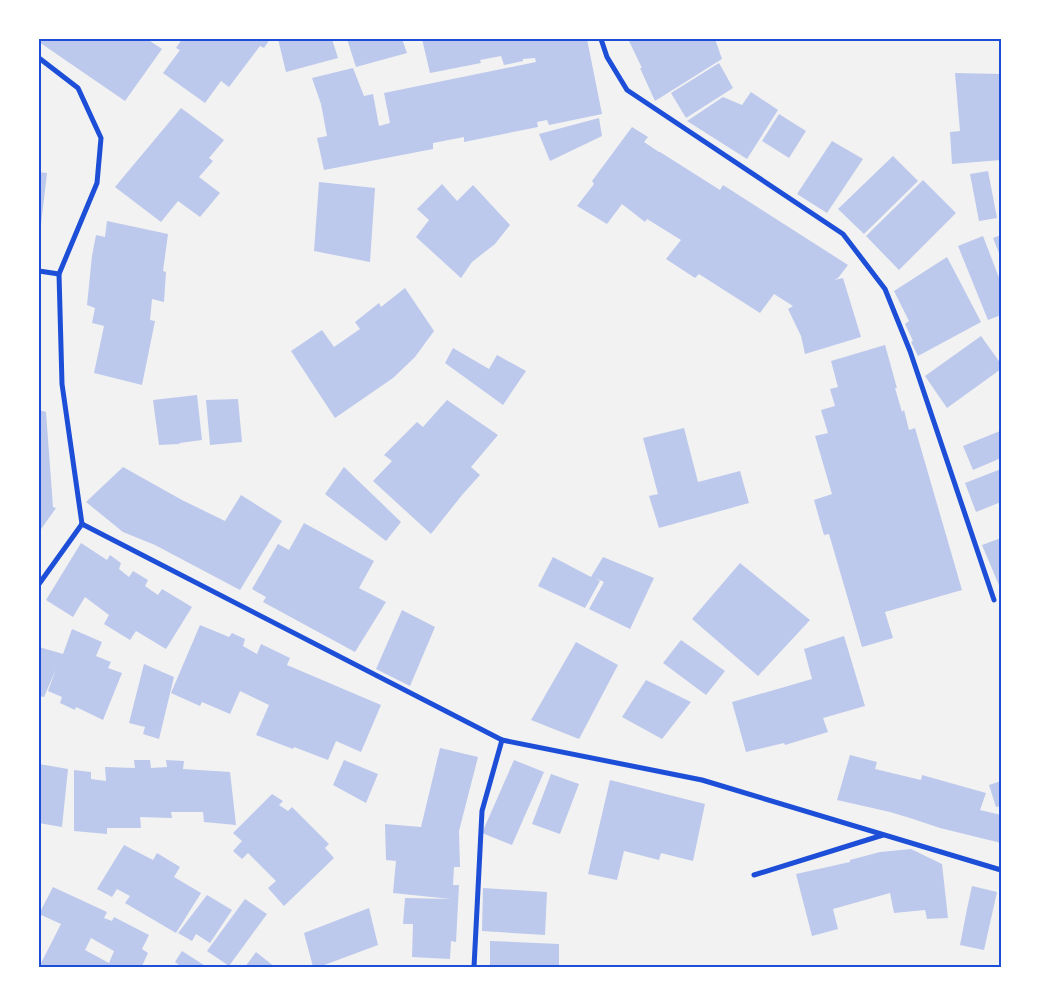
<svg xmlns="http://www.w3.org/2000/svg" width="1040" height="1006" font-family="Ubuntu,sans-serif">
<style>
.building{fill:#bdc9ec;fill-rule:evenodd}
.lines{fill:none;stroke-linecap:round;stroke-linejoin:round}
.minor{stroke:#1d4ed8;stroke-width:5}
.neatline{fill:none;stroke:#1d4ed8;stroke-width:2}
</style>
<rect width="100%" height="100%" fill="#f2f2f2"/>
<g class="building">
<path d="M 39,39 L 147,39 L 162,49 L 125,101 L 39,42 Z"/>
<path d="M 182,39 L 270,39 L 264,48 L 260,46 L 229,87 L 221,81 L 205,103 L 163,73 L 180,50 L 176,48 Z"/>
<path d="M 278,39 L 332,39 L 338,58 L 286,72 Z"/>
<path d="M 347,39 L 402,39 L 407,53 L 356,67 Z"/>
<path d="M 422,39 L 587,39 L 602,114 L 549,125 L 547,120 L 537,122 L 538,127 L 464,142 L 464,137 L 433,143 L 433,149 L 324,170 L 317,138 L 327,136 L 321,104 L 312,78 L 353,68 L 364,96 L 373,94 L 379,126 L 390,123 L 384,93 L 536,62 L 535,58 L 523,59 L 523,61 L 504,65 L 501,56 L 480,60 L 481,63 L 430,73 Z"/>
<path d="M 628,39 L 715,39 L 722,59 L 655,101 L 640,68 L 642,68 Z"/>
<path d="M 719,63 L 733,88 L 686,118 L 671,93 Z"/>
<path d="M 955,73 L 1001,74 L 1001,160 L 952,164 L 950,132 L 960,131 Z"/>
<path d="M 751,92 L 778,110 L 747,159 L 687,121 L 723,97 L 742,105 Z"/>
<path d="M 181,108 L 224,140 L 209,158 L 213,161 L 199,177 L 220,193 L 200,217 L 178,201 L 161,222 L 115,187 Z"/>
<path d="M 779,114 L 806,131 L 789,158 L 762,141 Z"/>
<path d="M 599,118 L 602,136 L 550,161 L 539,134 Z"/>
<path d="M 632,127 L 648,137 L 644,142 L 659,152 L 660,152 L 720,190 L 723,185 L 848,265 L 838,278 L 834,280 L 843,278 L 861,337 L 805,354 L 801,336 L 788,309 L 793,306 L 774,294 L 760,313 L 699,274 L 695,278 L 666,259 L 681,240 L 647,219 L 645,222 L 622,204 L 607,224 L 577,206 L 594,184 L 592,181 Z"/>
<path d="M 832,141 L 863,159 L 827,213 L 797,194 Z"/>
<path d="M 893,156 L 918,181 L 864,234 L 838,209 Z"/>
<path d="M 988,171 L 997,218 L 979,221 L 970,174 Z"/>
<path d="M 39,172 L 47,173 L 40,233 L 39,233 Z"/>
<path d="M 923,180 L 956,213 L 899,270 L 866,236 Z"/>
<path d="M 319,182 L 375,188 L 370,262 L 314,251 Z"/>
<path d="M 442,184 L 457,201 L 473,185 L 510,225 L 495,244 L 472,262 L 461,278 L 416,237 L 429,220 L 417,209 Z"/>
<path d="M 107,221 L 168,234 L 163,271 L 166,272 L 164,302 L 152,299 L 150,320 L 155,321 L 142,385 L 94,373 L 104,326 L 92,323 L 95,308 L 87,305 L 92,256 L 96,235 L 105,237 Z"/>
<path d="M 1001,235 L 1001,258 L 993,238 Z"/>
<path d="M 983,236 L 1001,283 L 1001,315 L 988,320 L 958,246 Z"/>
<path d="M 947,257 L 981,322 L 918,356 L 911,342 L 913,341 L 905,324 L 909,321 L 894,291 Z"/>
<path d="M 405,288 L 434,331 L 415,357 L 393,378 L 335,418 L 291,351 L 322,330 L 334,347 L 360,329 L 355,322 L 379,303 L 381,307 Z"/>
<path d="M 981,336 L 1001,364 L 1001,369 L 947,408 L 925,376 Z"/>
<path d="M 885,345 L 897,388 L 895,388 L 902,412 L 904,410 L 909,430 L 915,428 L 962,590 L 885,612 L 893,638 L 862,647 L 829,534 L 824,535 L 814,500 L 832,494 L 815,436 L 828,433 L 821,410 L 835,406 L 830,389 L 838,387 L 831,361 Z"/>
<path d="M 453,348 L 489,369 L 497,355 L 526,371 L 503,405 L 445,363 Z"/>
<path d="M 197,395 L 202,440 L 180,443 L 179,444 L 159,445 L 153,400 Z"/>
<path d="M 238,399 L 242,442 L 210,445 L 206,400 Z"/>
<path d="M 447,400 L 498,435 L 471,467 L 480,475 L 462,495 L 431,534 L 373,481 L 392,461 L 384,455 L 417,422 L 423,427 Z"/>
<path d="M 39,410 L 46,412 L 53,507 L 56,508 L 39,532 Z"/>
<path d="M 684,428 L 698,482 L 740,471 L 749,503 L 659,528 L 649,496 L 658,494 L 643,438 Z"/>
<path d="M 1000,431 L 1001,435 L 1001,458 L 973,470 L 963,446 Z"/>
<path d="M 123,467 L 182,500 L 225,521 L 241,495 L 282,521 L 240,590 L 155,545 L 123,532 L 86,502 Z"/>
<path d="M 344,467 L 401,522 L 386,541 L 325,494 Z"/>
<path d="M 1001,469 L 1001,502 L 976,512 L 965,483 Z"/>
<path d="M 304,523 L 374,561 L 359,588 L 386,602 L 355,652 L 263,602 L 266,597 L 252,589 L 278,544 L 289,550 Z"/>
<path d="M 1001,538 L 1001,590 L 982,545 Z"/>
<path d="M 81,543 L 107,560 L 110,555 L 121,563 L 119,569 L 129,577 L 133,571 L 148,580 L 145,586 L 158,595 L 162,589 L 192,607 L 166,649 L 136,631 L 130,640 L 104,624 L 109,615 L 85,597 L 73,617 L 46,600 Z"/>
<path d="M 553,557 L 591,577 L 603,557 L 654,578 L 630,629 L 589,609 L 604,582 L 595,578 L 600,581 L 585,608 L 538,586 Z"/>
<path d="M 740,563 L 810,620 L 758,676 L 692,619 Z"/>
<path d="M 402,610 L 435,627 L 410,686 L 376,669 Z"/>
<path d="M 200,625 L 229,637 L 232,633 L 245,639 L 243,646 L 257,654 L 261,644 L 290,658 L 287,665 L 381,705 L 361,752 L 336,741 L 328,760 L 294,747 L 293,749 L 256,735 L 269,705 L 240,691 L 230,714 L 202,702 L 200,706 L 171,693 Z"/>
<path d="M 72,629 L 102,642 L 96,656 L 111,662 L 108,668 L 122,673 L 103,720 L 76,707 L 75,710 L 60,703 L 62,697 L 48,691 L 56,669 L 44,697 L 39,696 L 39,647 L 63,654 Z"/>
<path d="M 844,636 L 865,706 L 823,718 L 828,732 L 785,745 L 784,743 L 746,752 L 732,702 L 812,679 L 804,649 Z"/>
<path d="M 681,640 L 725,671 L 706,695 L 663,663 Z"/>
<path d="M 576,642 L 618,665 L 579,739 L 531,720 Z"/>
<path d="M 144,664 L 174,677 L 159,739 L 143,734 L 145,727 L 129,723 Z"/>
<path d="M 646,680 L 691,702 L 662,739 L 622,717 Z"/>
<path d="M 440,748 L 478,757 L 459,831 L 460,867 L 454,867 L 453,885 L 459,885 L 456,942 L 451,941 L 450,959 L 412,957 L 413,924 L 403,924 L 405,898 L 451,899 L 393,893 L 396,861 L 386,860 L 385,824 L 421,827 Z"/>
<path d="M 850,755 L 877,762 L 875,769 L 921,780 L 922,775 L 986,793 L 980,810 L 1001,815 L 1001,843 L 940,828 L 910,818 L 890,812 L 837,800 Z"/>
<path d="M 134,760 L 150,760 L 151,768 L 167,767 L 166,760 L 184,761 L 183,769 L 230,772 L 236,825 L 204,822 L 203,812 L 171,812 L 172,818 L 140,817 L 141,828 L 107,828 L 107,834 L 74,831 L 74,770 L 91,772 L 91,779 L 106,781 L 105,767 L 135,768 Z"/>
<path d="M 344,760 L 378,774 L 366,803 L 333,785 Z"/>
<path d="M 514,760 L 544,772 L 512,845 L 482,833 Z"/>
<path d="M 39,764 L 68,769 L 62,827 L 39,823 Z"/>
<path d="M 551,774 L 579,784 L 560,834 L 532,824 Z"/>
<path d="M 610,780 L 705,804 L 693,861 L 661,853 L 659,860 L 624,851 L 617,880 L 588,874 Z"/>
<path d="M 1001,781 L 1001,806 L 996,807 L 989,785 Z"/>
<path d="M 272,794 L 283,801 L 279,805 L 288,811 L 292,807 L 329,844 L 325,848 L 334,858 L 284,906 L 268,888 L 276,881 L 248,853 L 242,859 L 233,851 L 242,841 L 233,833 Z"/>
<path d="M 124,845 L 153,860 L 157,853 L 180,867 L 174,877 L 201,893 L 176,933 L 125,903 L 130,896 L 117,889 L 112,897 L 97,889 Z"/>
<path d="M 911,849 L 942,864 L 948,918 L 927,919 L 925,910 L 894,913 L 890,893 L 833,909 L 838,929 L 812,936 L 796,874 L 850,862 L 850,860 L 880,852 Z"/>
<path d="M 972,886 L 997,892 L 984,950 L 960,945 L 967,909 Z"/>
<path d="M 53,887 L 107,912 L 104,918 L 112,921 L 114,917 L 149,935 L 142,949 L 148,953 L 142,966 L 145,967 L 39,967 L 61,924 L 39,914 ZM 91,938 L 114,951 L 109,963 L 85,950 Z"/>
<path d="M 483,888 L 547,892 L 545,935 L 482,931 Z"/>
<path d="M 207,895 L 232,910 L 210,943 L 196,934 L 192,941 L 178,933 Z"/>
<path d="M 245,899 L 267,914 L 229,966 L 207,951 Z"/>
<path d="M 369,908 L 378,945 L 319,967 L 313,967 L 304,933 Z"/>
<path d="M 490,941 L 559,944 L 559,967 L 490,967 Z"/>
<path d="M 182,951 L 207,967 L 178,967 L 179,965 L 175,962 Z"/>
<path d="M 256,952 L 275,967 L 245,967 Z"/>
</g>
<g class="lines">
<g class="minor">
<path d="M 601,39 L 607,57 L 627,90 L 843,234 L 885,289 L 910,351 L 994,600"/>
<path d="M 39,58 L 78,88 L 101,138 L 97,183 L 59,274 L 62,384 L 82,524"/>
<path d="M 39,271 L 59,274"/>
<path d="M 82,524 L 502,740 L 702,780 L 1001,870"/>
<path d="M 39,584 L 82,524"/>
<path d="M 754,875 L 883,835"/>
<path d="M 474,967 L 482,811 L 502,740"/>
</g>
</g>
<rect width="1040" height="1006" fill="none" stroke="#ffffff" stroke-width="80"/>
<rect x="40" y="40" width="960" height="926" class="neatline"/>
</svg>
